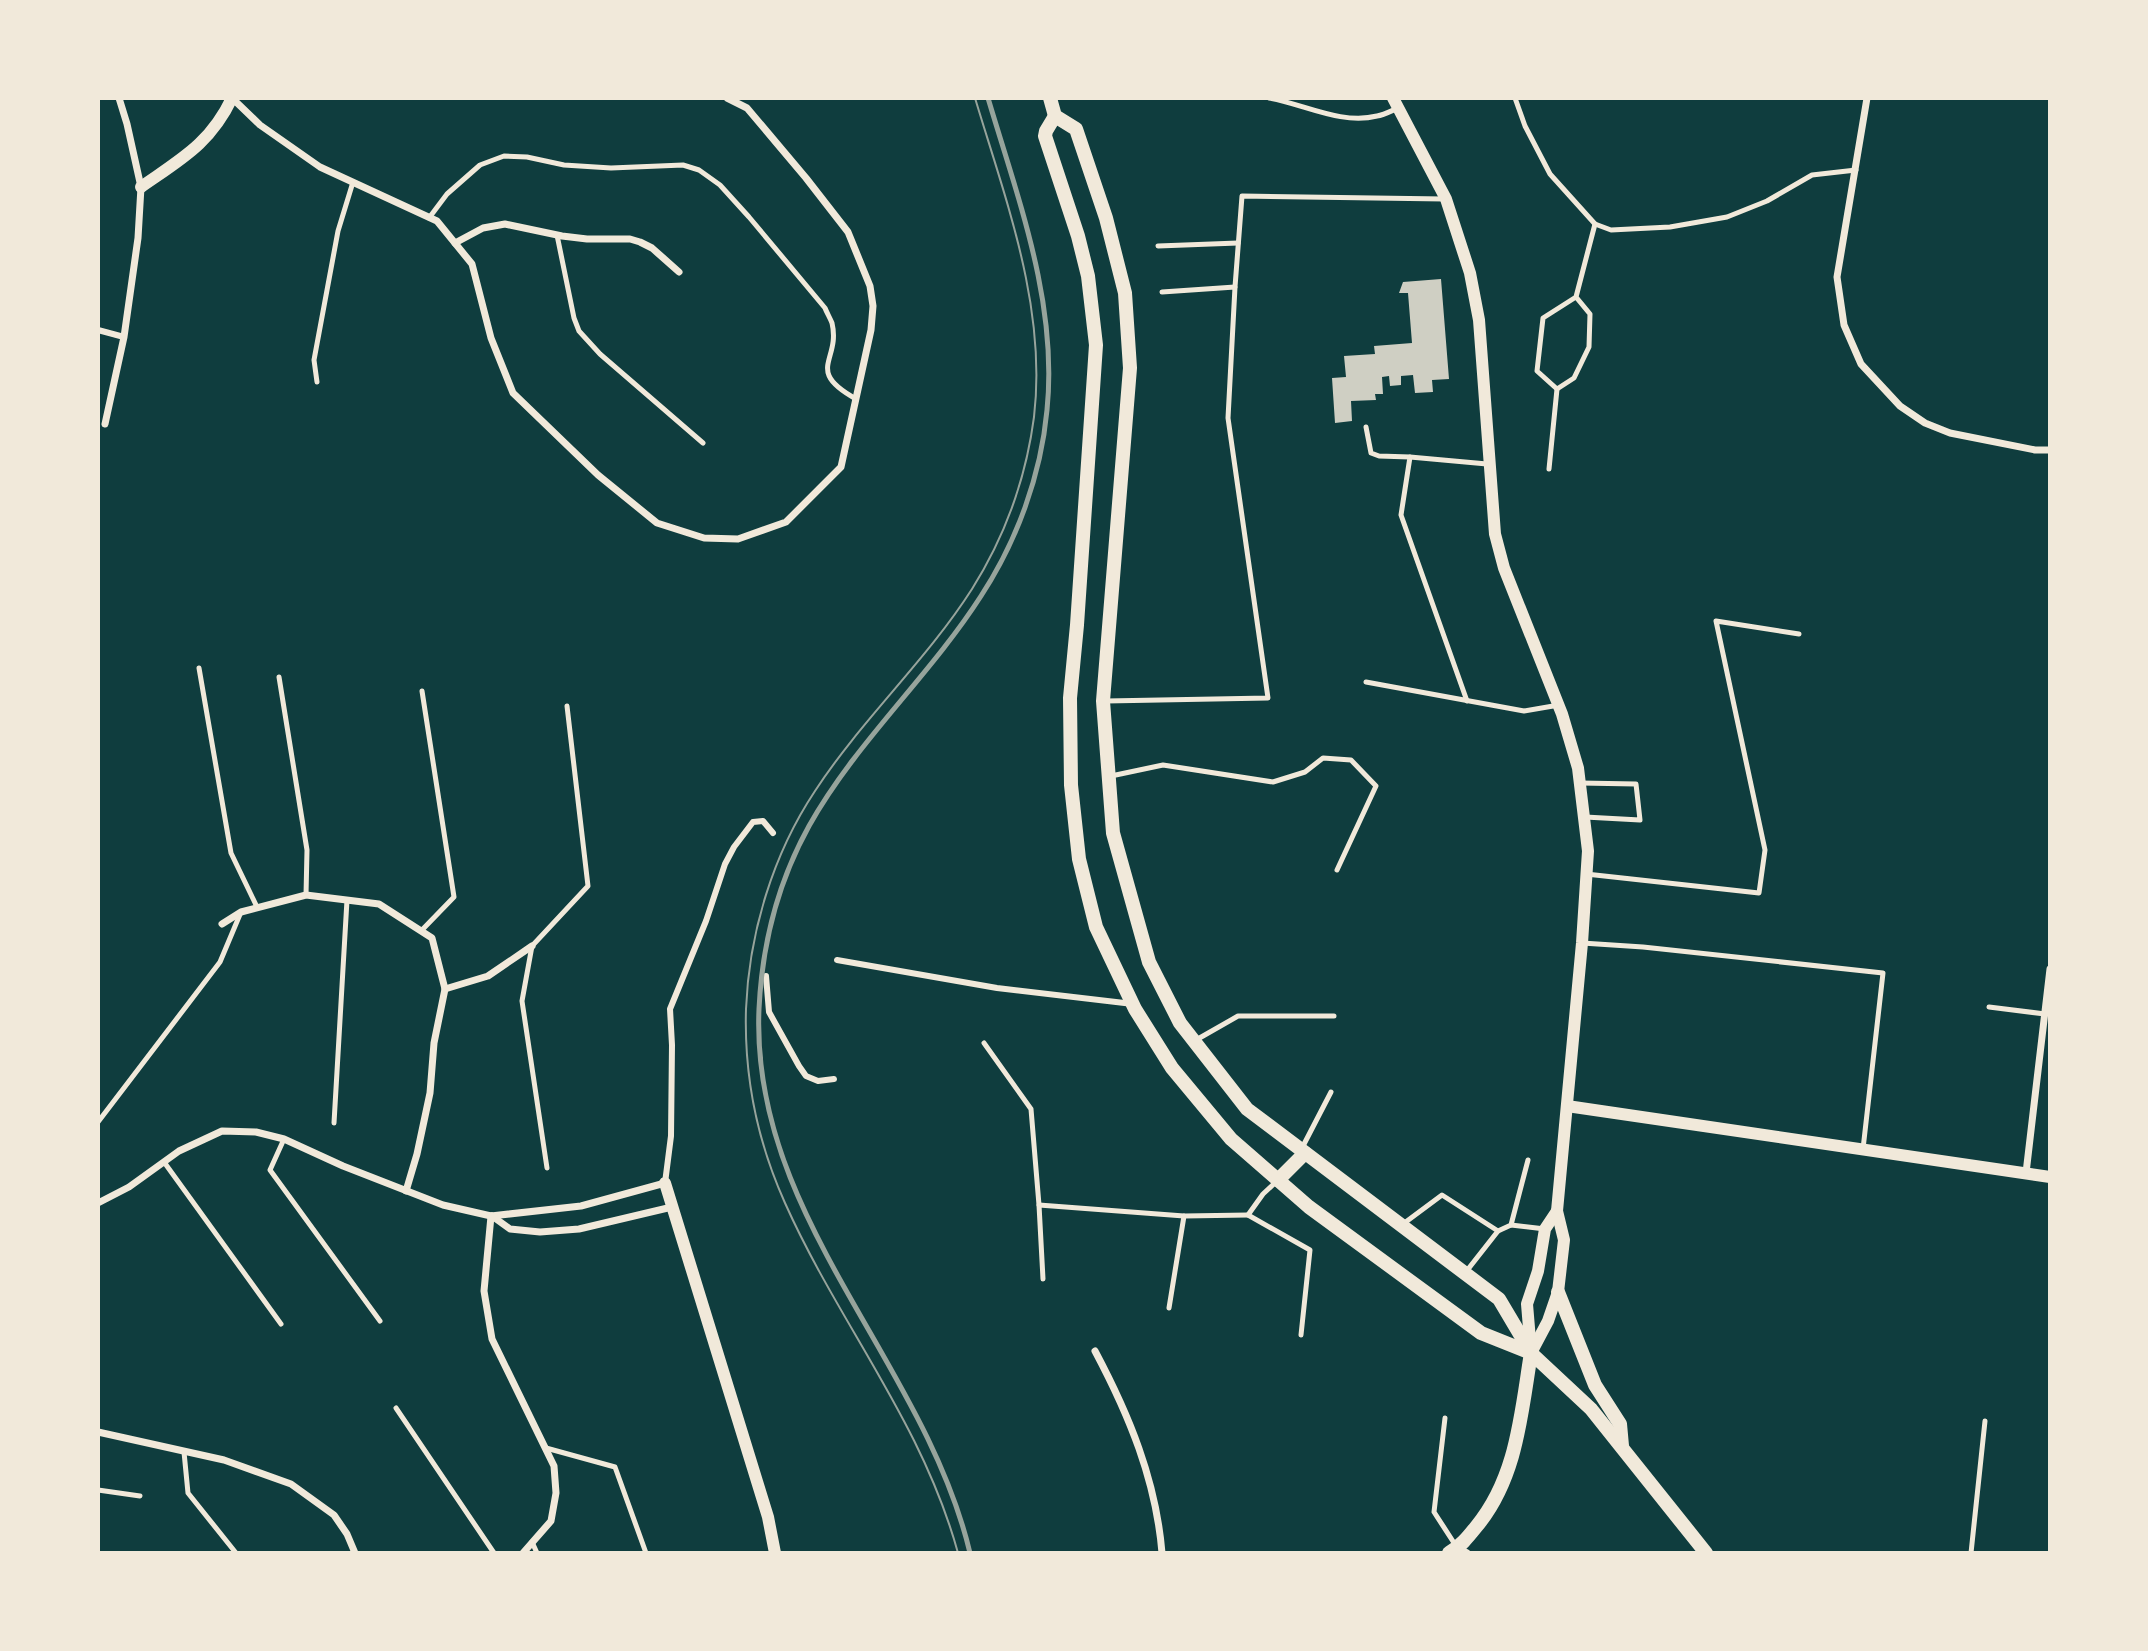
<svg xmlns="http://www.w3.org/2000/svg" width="2148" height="1651" font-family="'Roboto Condensed',sans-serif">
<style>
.building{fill:#cfcfc3}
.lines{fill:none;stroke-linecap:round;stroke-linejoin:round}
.service{stroke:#f1e9da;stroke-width:5}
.pedestrian{stroke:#f1e9da;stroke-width:6}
.minor{stroke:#f1e9da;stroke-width:7}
.tertiary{stroke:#f1e9da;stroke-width:12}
.secondary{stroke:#f1e9da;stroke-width:14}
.tram{stroke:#97a49c;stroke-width:2}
.rail{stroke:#97a49c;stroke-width:5}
</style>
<rect width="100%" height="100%" fill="#0f3d3e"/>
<path class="building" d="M 1441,279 L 1449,379 L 1432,380 L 1433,392 L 1415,393 L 1413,375 L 1401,376 L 1401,385 L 1390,386 L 1389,376 L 1382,377 L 1383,394 L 1375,394 L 1376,400 L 1351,401 L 1352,421 L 1335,423 L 1332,378 L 1346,377 L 1344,356 L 1375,354 L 1374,346 L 1412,343 L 1408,293 L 1399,293 L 1403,282 Z"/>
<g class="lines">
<g class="service">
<path d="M 1269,98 C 1304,104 1341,125 1377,116 C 1384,115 1391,111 1398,108"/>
<path d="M 1515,98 L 1525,126 L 1550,174 L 1595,224 L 1611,230 L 1670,227 L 1727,217 L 1767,201 L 1812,175 L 1856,170"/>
<path d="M 429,218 L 447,194 L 480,165 L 504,156 L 527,157 L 564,165 L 611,168 L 683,165 L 699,170 L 720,185 L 749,217 L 825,308 C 827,313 830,318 832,323 C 841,361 804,370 856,399"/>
<path d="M 557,235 L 574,318 L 579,331 L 600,354 L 703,443"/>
<path d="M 1158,246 L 1238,243"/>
<path d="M 1235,287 L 1242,196 L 1444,199"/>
<path d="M 1576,297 L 1590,314 L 1589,347 L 1574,378 L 1557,389 L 1537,371 L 1543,318 L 1576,297 L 1595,224"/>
<path d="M 317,382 L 314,360 L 338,231 L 353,182"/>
<path d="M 1366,427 L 1371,453 L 1379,456 L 1410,457 L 1401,515 L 1467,701"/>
<path d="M 1410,457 L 1487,464"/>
<path d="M 1549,469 L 1557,389"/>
<path d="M 199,668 L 231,853 L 257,907"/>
<path d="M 279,677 L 307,850 L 306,895"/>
<path d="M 1366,682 L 1524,711 L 1559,705"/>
<path d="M 1106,701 L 1268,698 L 1228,418 L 1235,287 L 1162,292"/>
<path d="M 1111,776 L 1163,765 L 1273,782 L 1305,772 L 1323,758 L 1351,760 L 1376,786 L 1337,870"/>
<path d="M 1580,783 L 1636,784 L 1640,820 L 1585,817"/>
<path d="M 1586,874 L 1759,893 L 1765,850 L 1716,621 L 1799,634"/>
<path d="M 421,931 L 454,897 L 422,691"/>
<path d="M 1582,943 L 1643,947 L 1883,973 L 1863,1149"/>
<path d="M 1989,1007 L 2045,1014"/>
<path d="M 1196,1040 L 1238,1016 L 1334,1016"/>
<path d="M 984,1043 L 1031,1109 L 1039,1205"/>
<path d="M 98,1122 L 220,962 L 241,912"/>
<path d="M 334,1123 L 347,900"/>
<path d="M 284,1139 L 270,1170 L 380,1321"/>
<path d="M 1302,1148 L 1331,1092"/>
<path d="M 164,1162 L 281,1324"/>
<path d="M 547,1168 L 522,1001 L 532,946 L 588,886 L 567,706"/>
<path d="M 1278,1180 L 1263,1194 L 1248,1215 L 1310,1250 L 1301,1335"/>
<path d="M 1403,1224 L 1442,1195 L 1498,1231 L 1465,1273"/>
<path d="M 1511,1225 L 1545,1229"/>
<path d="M 1498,1231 L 1511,1225 L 1528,1160"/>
<path d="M 1043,1279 L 1039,1205 L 1184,1216"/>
<path d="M 1169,1308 L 1184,1216 L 1248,1215"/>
<path d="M 396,1408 L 494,1553"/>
<path d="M 1445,1418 L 1434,1512 L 1456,1546"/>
<path d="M 546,1448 L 615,1467 L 646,1553"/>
<path d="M 184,1452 L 188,1493 L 236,1553"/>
<path d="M 98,1490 L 140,1496"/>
<path d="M 532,1542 L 537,1553"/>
<path d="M 1971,1553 L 1985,1421"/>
</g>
<g class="pedestrian">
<path d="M 98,330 L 124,337"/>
<path d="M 837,960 L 997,988 L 1133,1004"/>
<path d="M 766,976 L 769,1012 L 799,1066 L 806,1076 L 818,1081 L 834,1079"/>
<path d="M 665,1183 L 671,1136 L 672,1045 L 670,1009 L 706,921 L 725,864 L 734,847 L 753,822 L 763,821 L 773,833"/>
</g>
<g class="minor">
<path d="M 232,98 L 260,125 L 320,167 L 437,221 L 472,264 L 491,338 L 513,393 L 598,475 L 657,523 L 704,538 L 738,539 L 786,522 L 841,467 L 871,330 L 873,306 L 870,286 L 848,232 L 806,178 L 747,108 L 727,98"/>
<path d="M 1867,98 L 1837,277 L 1844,325 L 1861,364 L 1900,406 L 1925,423 L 1950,433 L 2035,450 L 2050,450"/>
<path d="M 455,243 L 483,228 L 505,224 L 562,236 L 587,239 L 630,239 L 640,242 L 652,248 L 679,272"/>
<path d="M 105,424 L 124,337 L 138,238 L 141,187 L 127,124 L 119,98"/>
<path d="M 222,924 L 241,912 L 306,895 L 379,904 L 432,938 L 445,989 L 434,1043 L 430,1093 L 417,1154 L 406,1191"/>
<path d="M 445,989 L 488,976 L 532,946"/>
<path d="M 2026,1173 L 2050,969"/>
<path d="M 98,1203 L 129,1187 L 179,1151 L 222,1131 L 256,1132 L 284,1139 L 343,1166 L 443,1205 L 491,1216 L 581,1206 L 665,1183"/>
<path d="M 491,1216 L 484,1291 L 492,1339 L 554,1466 L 556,1493 L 551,1521 L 523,1553"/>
<path d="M 492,1216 L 510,1229 L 540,1232 L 579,1229 L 672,1207"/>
<path d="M 1095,1351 C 1129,1415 1156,1480 1162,1553"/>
<path d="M 98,1432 L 224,1460 L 291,1484 L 334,1515 L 347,1534 L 355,1553"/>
<path d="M 1457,1548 L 1467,1553"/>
</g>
<g class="tertiary">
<path d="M 1393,98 L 1446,199 L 1470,273 L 1479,320 L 1495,534 L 1504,568 L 1562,714 L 1578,768 L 1588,851 L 1582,943 L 1557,1211 L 1564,1240 L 1558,1292 L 1548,1321 L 1531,1353"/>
<path d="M 141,187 C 181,159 210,144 232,98"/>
<path d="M 1567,1106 L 2050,1177"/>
<path d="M 665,1183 L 768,1517 L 775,1553"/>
<path d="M 1531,1352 L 1527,1304 L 1538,1271 L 1545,1229 L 1557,1211"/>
</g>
<g class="secondary">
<path d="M 1050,98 L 1055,116 L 1076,129 L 1106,218 L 1125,293 L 1130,368 L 1103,701 L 1113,833 L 1149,962 L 1180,1023 L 1247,1109 L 1499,1299 L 1531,1353 L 1591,1409 L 1706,1553"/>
<path d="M 1055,116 L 1046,131 L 1045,136 L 1078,236 L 1088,276 L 1096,345 L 1077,625 L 1070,698 L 1071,785 L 1079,859 L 1096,927 L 1135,1009 L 1172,1068 L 1231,1139 L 1309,1207 L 1481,1333 L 1531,1353"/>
<path d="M 1278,1180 L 1305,1153"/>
<path d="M 1558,1292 L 1595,1385 L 1620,1424 L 1622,1446"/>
<path d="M 1449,1553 C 1460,1547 1468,1537 1476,1527 C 1517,1478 1521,1414 1531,1353"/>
</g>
<path class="tram" d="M 958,1553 C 922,1422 839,1324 785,1203 C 758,1143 744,1076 746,1009 C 749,933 773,854 815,791 C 862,719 926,661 972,589 C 1004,538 1026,478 1034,417 C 1047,308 1006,201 975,98"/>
<path class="rail" d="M 970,1553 C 924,1360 750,1217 759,1009 C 762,945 778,882 809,826 C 856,742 929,677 981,596 C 1017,541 1041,475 1047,410 C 1058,303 1018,199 988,98"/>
</g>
<rect width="2148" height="1651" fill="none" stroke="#f1e9da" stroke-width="200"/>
</svg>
